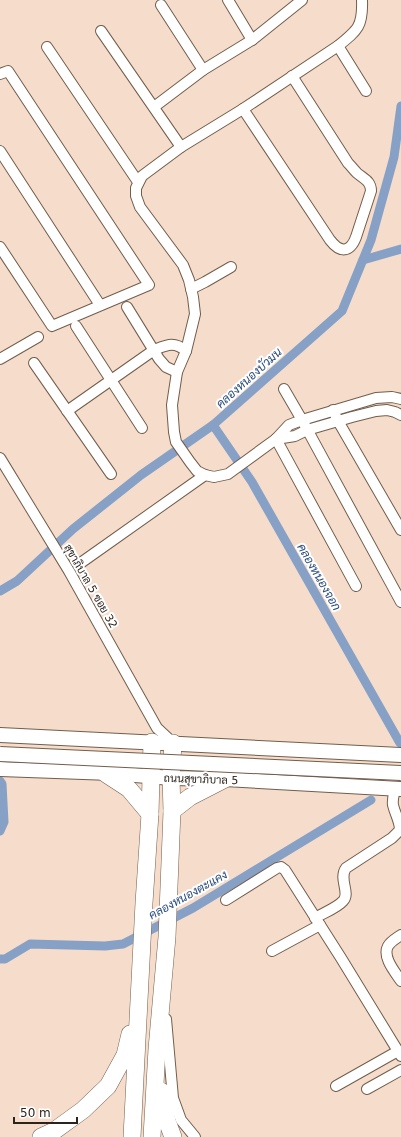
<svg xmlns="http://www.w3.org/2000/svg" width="401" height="1137" font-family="'DejaVu Sans',Sarabun,sans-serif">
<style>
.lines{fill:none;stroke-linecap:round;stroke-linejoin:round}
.canal{stroke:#87a1c6;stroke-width:9}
.street-casing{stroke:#725d4c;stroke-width:12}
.secondary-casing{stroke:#725d4c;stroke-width:16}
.highway-casing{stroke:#725d4c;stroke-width:18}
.street{stroke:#fff;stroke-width:10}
.secondary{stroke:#fff;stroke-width:14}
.highway{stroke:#fff;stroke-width:17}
.secondary-bridge-casing{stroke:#725d4c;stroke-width:16;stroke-linecap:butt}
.secondary-bridge{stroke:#fff;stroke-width:14}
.labels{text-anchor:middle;stroke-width:4;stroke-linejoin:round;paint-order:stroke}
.street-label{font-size:11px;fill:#2c231c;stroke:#fff}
.water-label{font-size:12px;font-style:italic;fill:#2a4c7e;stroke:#fff}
</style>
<rect width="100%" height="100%" fill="#f6ddcb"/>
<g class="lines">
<g class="canal">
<path d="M 363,260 L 401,249"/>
<path d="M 213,425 L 252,482 L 400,743"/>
<path d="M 0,591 L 17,581 L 73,529 L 141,475 L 213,425 L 342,311 L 371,240 L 394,157 L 401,106"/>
<path d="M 0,781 L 2,784 L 4,822 L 0,831"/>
<path d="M 0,959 L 5,959 L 30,944 L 105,946 L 123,944 L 193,908 L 371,800"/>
</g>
<defs>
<g id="street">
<path d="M 228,0 L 252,40"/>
<path d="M 362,0 C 363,26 358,30 338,46 L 243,109 L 181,147 L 142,176 L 136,188 L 136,196 L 140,207 L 183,265 L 189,280 L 193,297 L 195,314 L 186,351 L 177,372 L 172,405 L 174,432 L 176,442 L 190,462 L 197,471 L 205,475 L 214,477 L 228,474 L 276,439 L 289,425 L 302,420 L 376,398 L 392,397 L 401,399"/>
<path d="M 161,5 L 203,70"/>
<path d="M 101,31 L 181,147"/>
<path d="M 338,46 L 366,91"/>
<path d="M 47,47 L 138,182"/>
<path d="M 0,74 L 8,71 L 149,285 L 52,326 L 0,247"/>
<path d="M 154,107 L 203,70 L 252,40 L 302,0"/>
<path d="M 243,109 L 330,240 C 340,253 350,253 356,237 L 371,191 C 371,181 364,179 357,173 C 354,170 351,166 348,163 L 292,76"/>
<path d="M 0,151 L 100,305"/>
<path d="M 191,289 L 205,282 L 231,267"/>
<path d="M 127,307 L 159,359 L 166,367 L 177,372"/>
<path d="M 76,326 L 142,428"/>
<path d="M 0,359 L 38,337"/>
<path d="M 34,363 L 111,474"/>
<path d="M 284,389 L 302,420 L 401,602"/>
<path d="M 333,410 L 338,421 L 401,530"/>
<path d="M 67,411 L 154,350 C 167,345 174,341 186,351"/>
<path d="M 276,439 L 356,586"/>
<path d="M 276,439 L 295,436 L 307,430 L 352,417 L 376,411 L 387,410 L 395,412 L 401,415"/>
<path d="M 0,458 L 69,571 L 157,728 L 173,743"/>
<path d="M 82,562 L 205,475"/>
<path d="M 226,900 L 277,868 L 281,867 L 285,870 L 341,958 L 401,1056"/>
<path d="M 315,918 C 323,913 337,908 343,901 C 351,893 338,879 346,868 L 392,838 L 400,830 C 400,821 395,814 393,805 C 392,800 394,794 395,789"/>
<path d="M 401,935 C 397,938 391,941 388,946 C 382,957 395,972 401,981"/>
<path d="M 272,951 L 320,925"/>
<path d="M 166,1019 L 173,1098 L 181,1120 L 195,1137"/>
<path d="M 336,1086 L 398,1051"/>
<path d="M 367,1089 L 401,1070"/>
</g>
<g id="secondary">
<path d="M 0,735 L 401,755"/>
<path d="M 0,769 L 111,773 L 171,778 L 225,779 L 401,789"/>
</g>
<g id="highway">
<path d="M 106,774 L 129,789 L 150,814"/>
<path d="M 172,811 L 190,797 L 225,779"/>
<path d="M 161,1091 L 167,1121 L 173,1137"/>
<path d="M 41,1137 L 54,1131 L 83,1110 L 108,1086 L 125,1055 L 130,1034"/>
<path d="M 132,1137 L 144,903 L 150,814 L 152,742"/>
<path d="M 152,1137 L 157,1049 L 167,937 L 172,811 L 171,778 L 173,743"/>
</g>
</defs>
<use href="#street" class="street-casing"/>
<use href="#secondary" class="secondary-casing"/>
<use href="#highway" class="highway-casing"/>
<use href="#street" class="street"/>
<use href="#secondary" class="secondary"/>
<use href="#highway" class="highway"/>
<defs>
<path id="secondary-bridge" d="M 0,754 L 401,773"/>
</defs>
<use href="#secondary-bridge" class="secondary-bridge-casing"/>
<use href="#secondary-bridge" class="secondary-bridge"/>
</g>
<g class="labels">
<g class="street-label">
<text transform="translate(91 586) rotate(60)" y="4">สุขาภิบาล 5 ซอย 32</text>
<text transform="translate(201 779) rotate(2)" y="4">ถนนสุขาภิบาล 5</text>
</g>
<g class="water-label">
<text transform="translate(249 378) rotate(-42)" y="4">คลองหนองบัวมน</text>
<text transform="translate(319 577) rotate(60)" y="4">คลองหนองจอก</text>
<text transform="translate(188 895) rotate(-29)" y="4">คลองหนองตะแคง</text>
</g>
</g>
<path d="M14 1117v6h63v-6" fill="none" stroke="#2c231c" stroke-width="2"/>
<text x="20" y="1117" font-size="12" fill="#2c231c" stroke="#ffffff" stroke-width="3" paint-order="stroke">50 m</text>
</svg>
